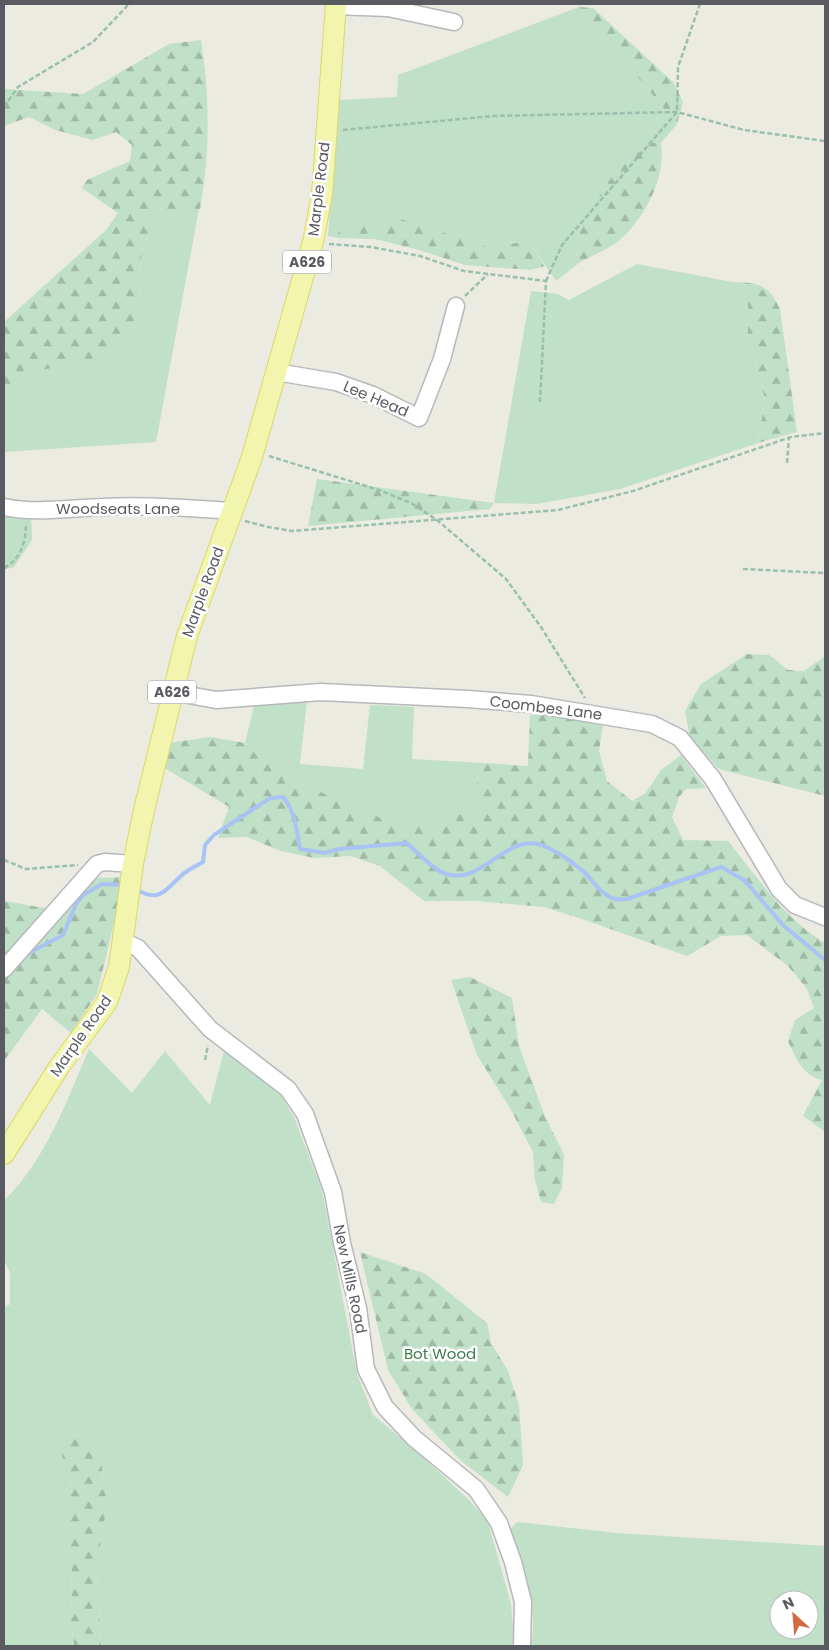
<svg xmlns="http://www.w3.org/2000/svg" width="829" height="1650" font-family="Poppins,sans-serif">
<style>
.green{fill:#c0e0c7;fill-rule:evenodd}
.forest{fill:url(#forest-firs)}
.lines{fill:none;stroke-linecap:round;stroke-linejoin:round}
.stream{stroke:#a8c3f4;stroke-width:4}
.minor-casing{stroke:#b7b8bc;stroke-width:19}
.major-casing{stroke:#dfd766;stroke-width:22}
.path{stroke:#9ac0ad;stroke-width:2.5;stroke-dasharray:5 2.5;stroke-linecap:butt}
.minor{stroke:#fff;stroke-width:16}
.major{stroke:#f1f5ad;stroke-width:20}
.labels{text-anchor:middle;stroke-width:5;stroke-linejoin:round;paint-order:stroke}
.shield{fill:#fff;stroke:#8c8c90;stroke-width:1}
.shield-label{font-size:14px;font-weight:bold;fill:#5a5b60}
.street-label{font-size:15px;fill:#5a5b60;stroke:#fff}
.park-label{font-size:15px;fill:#3d7c4d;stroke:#fff}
</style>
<defs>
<pattern id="forest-firs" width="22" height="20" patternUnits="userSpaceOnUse" patternTransform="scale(1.25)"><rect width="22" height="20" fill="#c0e0c7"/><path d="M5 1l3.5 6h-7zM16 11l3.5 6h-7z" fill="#9fb9a5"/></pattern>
</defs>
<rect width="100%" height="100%" fill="#ebebe1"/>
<g class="green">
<path d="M 579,7 L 677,124 L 661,143 L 652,143 L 573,244 L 579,263 L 556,281 L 529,241 L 489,247 L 443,233 L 340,231 L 338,238 L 328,236 L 338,100 L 397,97 L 398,75 Z"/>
<path d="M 199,209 L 156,442 L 4,452 L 4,389 L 40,370 L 87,362 L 138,322 L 141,258 L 155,214 Z"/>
<path d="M 637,264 L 733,282 L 748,302 L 748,334 L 765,399 L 758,443 L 620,489 L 536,504 L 494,503 L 531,291 L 558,294 L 569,300 Z"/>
<path d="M 4,515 L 31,518 L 32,540 L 14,567 L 4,570 Z"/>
<path d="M 307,701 L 300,764 L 363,769 L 370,705 L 414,707 L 412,759 L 484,763 L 476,785 L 480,808 L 433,822 L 390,822 L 277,773 L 245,743 L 254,706 Z"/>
<path d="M 225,1047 L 282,1097 L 294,1117 L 322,1190 L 357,1374 L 373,1415 L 413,1448 L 470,1501 L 488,1522 L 511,1604 L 514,1638 L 511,1646 L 101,1646 L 97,1567 L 107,1504 L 98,1439 L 72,1563 L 71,1623 L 74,1646 L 4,1646 L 4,1308 L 10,1304 L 10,1273 L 4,1260 L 4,1201 C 46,1159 66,1103 89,1049 L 132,1093 L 165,1051 L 210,1105 Z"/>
<path d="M 517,1522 L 616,1533 L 825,1546 L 825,1646 L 531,1646 C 539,1608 522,1566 510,1529 ZM 779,1600 L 809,1600 L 809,1630 L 779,1630 Z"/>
</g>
<g class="forest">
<path d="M 579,7 L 593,8 L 673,82 L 683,102 L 677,124 Z"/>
<path d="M 201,40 C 210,95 210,155 200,209 L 155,215 L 141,258 L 138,322 L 117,343 L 87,362 L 41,370 L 4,389 L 4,322 L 106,230 L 118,213 L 82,188 L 87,180 L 130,161 L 132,145 L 116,132 L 93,140 L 55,130 L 29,117 L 4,126 L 4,89 L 83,94 L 169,44 Z"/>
<path d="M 652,143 L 661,143 C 666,178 646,216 620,240 C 609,249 592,255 579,263 L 573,244 C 595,205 610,165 652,143 Z"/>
<path d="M 397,218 L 489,247 L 529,241 L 545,266 L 531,270 L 465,265 L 419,250 L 375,239 L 338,238 L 339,231 Z"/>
<path d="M 733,282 C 760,283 768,284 780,309 L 797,432 L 758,443 L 765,399 L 748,334 L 748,302 Z"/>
<path d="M 317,479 L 494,503 L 490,509 L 308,526 Z"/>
<path d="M 747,654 L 769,655 L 788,670 L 804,671 L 825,656 L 825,796 L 719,769 L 690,738 L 685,711 L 701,684 Z"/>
<path d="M 530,715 L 568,716 L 603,724 L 599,751 L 607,781 L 632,801 L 646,793 L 661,770 L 681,755 L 706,788 L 686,789 L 679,797 L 672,817 L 683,840 L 728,841 C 757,877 785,919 825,943 L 825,1132 L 803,1116 L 822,1080 C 803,1076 796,1058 788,1041 L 795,1020 L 814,1008 L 807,989 L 788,966 L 747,935 L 721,936 L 687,956 L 582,919 L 544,907 L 476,901 L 424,901 L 380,866 L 351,856 L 314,858 L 281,851 L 247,837 L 218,838 L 229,807 L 163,767 L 169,743 L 210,737 L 245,743 L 277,773 L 390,822 L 433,822 L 480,808 L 476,785 L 484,763 L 528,766 Z"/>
<path d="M 125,877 L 97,994 L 71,1033 L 42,1009 L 4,1061 L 4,892 L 5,901 L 55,910 L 95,878 Z"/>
<path d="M 470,977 L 512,998 L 519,1046 L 544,1114 L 564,1155 L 562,1188 L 554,1204 L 541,1202 L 535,1180 L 533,1152 L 510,1108 L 477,1055 L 451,980 Z"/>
<path d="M 360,1252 L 426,1274 L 487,1323 L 491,1343 L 508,1371 L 519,1405 L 523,1465 L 508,1497 L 460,1460 L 412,1409 L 388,1370 Z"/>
<path d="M 78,1436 L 98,1439 L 107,1504 L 97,1567 L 101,1646 L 74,1646 L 71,1623 L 72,1563 L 61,1440 Z"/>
</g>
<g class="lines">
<g class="stream">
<path d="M 136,889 C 160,904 166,889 182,875 C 189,869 196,866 203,862 L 205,845 L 214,835 L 270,798 L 283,797 C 295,810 297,833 300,849 L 325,853 L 339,849 L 407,843 C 415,851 436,871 446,874 C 482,885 503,837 538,844 C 553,848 572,862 584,872 C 593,881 603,897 616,899 C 619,900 624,899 627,899 L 721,867 L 744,880 L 784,926 L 825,960"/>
<path d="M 29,953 L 63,935 L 76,904 L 83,895 L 102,884 L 125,885"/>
</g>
<defs>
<g id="minor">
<path d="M 335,6 L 388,8 L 454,22"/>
<path d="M 276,372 L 336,382 L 373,395 L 419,418 L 442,359 L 456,306"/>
<path d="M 4,507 C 36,514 70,508 103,507 C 146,505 190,508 233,511"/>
<path d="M 172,692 L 216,700 L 321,692 L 468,699 L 531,704 L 652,724 L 680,738 L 713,779 L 779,889 L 795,905 L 825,917"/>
<path d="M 123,941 L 138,948 L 210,1029 L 288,1089 L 305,1114 L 333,1192 L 342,1243 L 358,1308 L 366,1369 L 385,1407 L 414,1438 L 476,1489 L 499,1523 L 513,1562 L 523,1602 L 522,1646"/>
<path d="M 4,969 L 97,864 L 105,862 L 133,864"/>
</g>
<path id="major" d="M 4,1154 L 59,1067 L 107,1002 L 119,967 L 133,864 L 144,810 L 187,636 L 252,457 L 313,242 L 322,194 L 336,4"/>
</defs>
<use href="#minor" class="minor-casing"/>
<use href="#major" class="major-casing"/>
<g class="path">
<path d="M 4,107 L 18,87 L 93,42 L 129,4"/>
<path d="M 343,130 L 493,116 L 677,112 L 744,130 L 825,141"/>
<path d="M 329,244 L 371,247 L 420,256 L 464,271 L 546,281 L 540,402"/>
<path d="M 546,281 L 562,245 L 677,112 L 678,67 L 700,4"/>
<path d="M 465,296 L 488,274"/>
<path d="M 269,456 L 379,490 L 411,503 L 437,520 L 506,579 L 541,627 L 585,698"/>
<path d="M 787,463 L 789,438"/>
<path d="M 245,521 L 268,527 L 292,531 L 558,510 L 633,491 L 791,437 L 825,433"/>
<path d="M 4,568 C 21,559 26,542 26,523"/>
<path d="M 743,569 L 825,573"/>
<path d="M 4,860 L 26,869 L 78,865"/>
<path d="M 205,1060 L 208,1045"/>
</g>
<use href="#minor" class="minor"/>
<use href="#major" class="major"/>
</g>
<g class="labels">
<g class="shield">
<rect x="283" y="250.5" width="48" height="23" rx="4"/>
<rect x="148" y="680.5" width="48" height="23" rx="4"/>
</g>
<g class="shield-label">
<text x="307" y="267">A626</text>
<text x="172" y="697">A626</text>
</g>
<g class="street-label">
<text transform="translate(319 189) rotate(-83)" y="5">Marple Road</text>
<text transform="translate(376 399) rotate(23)" y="5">Lee Head</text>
<text x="118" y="514">Woodseats Lane</text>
<text transform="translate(203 592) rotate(-70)" y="5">Marple Road</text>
<text transform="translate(546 708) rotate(7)" y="5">Coombes Lane</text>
<text transform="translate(81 1036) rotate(-55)" y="5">Marple Road</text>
<text transform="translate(350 1279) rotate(78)" y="5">New Mills Road</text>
</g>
<g class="park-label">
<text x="440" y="1359">Bot Wood</text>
</g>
</g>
<rect width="829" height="1650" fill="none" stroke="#5a5b60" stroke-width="10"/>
<g transform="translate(794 1615) rotate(334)"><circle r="24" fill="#ffffff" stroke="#bdbdbf"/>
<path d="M0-4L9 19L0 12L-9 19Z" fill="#d3693f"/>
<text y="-8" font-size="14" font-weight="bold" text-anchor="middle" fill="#5a5b60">N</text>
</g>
</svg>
